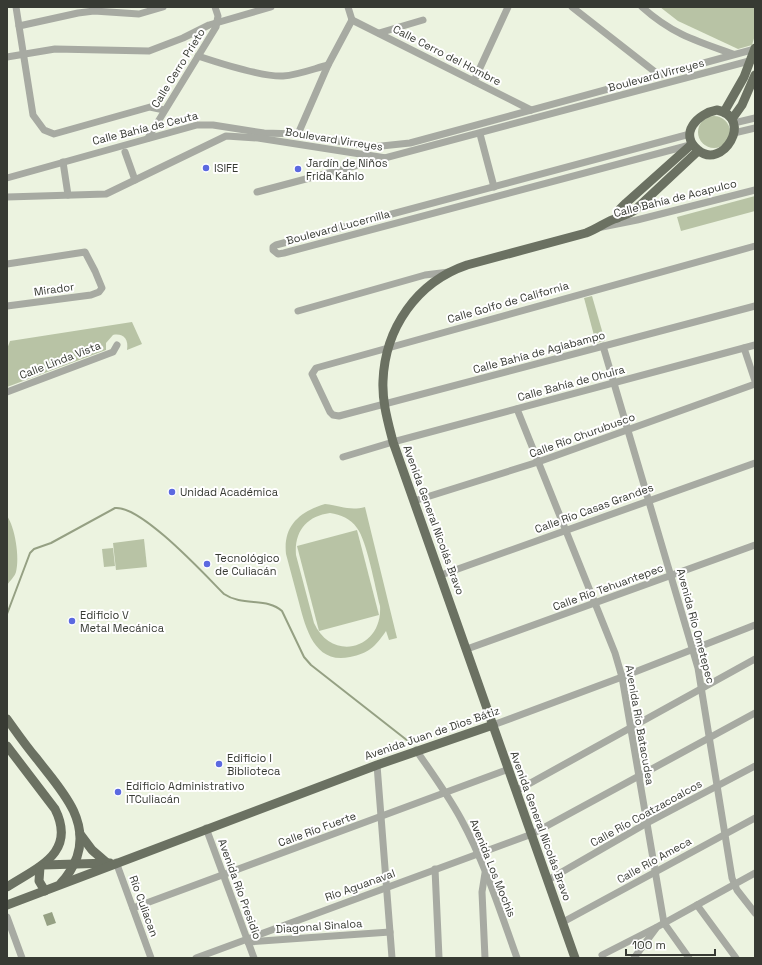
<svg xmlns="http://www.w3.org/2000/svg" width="762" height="965" font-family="'Space Grotesk',sans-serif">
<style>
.green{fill:#b8c3a5;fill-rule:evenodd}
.water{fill:#95a083}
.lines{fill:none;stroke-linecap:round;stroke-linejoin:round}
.stream{stroke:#95a083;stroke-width:2}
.minor{stroke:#a7aaa2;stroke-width:7}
.major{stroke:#6b7162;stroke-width:9}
.poi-dot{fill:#5b69e0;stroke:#fff;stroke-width:1.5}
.labels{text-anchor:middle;stroke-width:4;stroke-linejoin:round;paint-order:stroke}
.street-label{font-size:11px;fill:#373a33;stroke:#fff}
.poi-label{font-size:11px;fill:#373a33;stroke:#fff;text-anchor:start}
</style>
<rect width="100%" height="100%" fill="#ecf3e0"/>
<g class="green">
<path d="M 660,7 L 755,7 L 755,35 L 752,45 L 738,49 L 678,21 Z"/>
<circle cx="714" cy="132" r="16"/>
<path d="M 755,196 L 755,211 L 681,231 L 677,217 Z"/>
<path d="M 592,296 L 605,341 L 596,343 L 584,298 Z"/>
<path d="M 132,322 L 142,344 L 127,350 C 129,339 123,333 113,335 L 106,343 L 106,350 L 7,387 L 7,349 L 10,341 Z"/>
<path d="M 325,504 C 341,506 350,511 365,507 L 397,638 L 389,640 L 386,631 C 375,647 369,653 350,657 C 313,665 305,625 298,599 C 294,584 290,569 286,554 C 283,526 299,512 325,504 ZM 330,513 C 341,515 350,518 357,528 C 367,541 375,587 380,606 C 383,649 332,663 314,623 L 296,555 C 294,531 307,516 330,513 Z"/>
<path d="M 7,516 C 15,527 20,558 16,572 C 15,576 10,581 7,585 Z"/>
<path d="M 357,530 L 379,615 L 319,631 L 297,546 Z"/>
<path d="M 144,539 L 147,567 L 116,570 L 113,543 Z"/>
<path d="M 113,548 L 115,566 L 104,567 L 102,549 Z"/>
</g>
<path class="water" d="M 52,912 L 56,923 L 47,926 L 43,915 Z"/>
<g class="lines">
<path class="stream" d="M 7,614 L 30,553 L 34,549 L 51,543 L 115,508 C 141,505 205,575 224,594 C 243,607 267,597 282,611 L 304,657 L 311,665 L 408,741"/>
<g class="minor">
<path d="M 16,7 L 33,115 L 44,130 L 54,134 L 150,107 L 164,110"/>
<path d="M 348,7 L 352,20"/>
<path d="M 572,7 L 659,75"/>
<path d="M 642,7 C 672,34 696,41 733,54"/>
<path d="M 352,20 L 531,110"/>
<path d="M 19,26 L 78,13 L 94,11 L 139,14 L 163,7"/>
<path d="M 379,33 L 423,20"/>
<path d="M 198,56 C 219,63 261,77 283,76 C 298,75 313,69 328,65"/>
<path d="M 7,57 L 55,49 L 149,51 L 183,38 L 209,25 L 271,7"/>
<path d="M 474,81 L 508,7"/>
<path d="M 734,123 L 755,118"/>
<path d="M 734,133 L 755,128"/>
<path d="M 298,134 L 328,65 L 352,20"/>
<path d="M 480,134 L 494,187"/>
<path d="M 148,138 L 216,27 L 218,16 L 215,7"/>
<path d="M 690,145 L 284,253 L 278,254 L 273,250 L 273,247 L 276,245 L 690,134"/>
<path d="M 125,152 L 135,180"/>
<path d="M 63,162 L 68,195"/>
<path d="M 7,178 L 197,125 L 213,125 L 264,133 L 298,134 L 372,147 L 410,143 L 755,49"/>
<path d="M 257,192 L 753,60"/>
<path d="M 7,197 L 106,194 L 226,136 L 258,138 L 386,158"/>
<path d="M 602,227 L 637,220 L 755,190"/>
<path d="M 755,246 L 316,368 L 312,374 L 330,412 L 333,415 L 339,416 L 755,306"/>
<path d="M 7,264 L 85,252 L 95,271 L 102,288 L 99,292 L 91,295 L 7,306"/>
<path d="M 298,311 L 425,275 L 449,272"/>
<path d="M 603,346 L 698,668 L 732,878 L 737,890 L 755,913"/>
<path d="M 744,348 L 755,381"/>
<path d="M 7,392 L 113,352 L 117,345"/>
<path d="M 517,409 L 615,653 L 622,677 L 664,923 L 689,958"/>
<path d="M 343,457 L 393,442 L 755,345"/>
<path d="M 414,501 L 538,462 L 755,384"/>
<path d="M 441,575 L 755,463"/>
<path d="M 467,649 L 755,545"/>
<path d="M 493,725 L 622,677 L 755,625"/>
<path d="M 416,750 C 432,773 448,795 461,819 C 485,863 500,911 517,958"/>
<path d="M 377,765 L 392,958"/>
<path d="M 516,791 L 755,659"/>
<path d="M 206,828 L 254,958"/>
<path d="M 116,862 L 151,958"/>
<path d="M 435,869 L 439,958"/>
<path d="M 548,880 L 647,823 L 755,766"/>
<path d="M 697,905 L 736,958"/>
<path d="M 133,908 L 509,769"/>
<path d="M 7,917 L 22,958"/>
<path d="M 563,922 L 755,818"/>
<path d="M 248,942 L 390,932"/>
<path d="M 602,955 L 655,928"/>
<path d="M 196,958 L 532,834 L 755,713"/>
<path d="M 485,958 L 482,892 L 485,873"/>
<path d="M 634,958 L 657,927 L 755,873"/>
</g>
<g class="major">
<path d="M 717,110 C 755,118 722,171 698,150 C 678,134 698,113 717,110 Z"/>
<path d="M 724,112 L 744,77 L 755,48"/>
<path d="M 732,119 L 742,105 L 755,75"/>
<path d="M 617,218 L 620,209 L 626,203 L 692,144"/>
<path d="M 7,719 C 17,733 26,746 37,759 C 59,788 90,818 77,857 C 73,867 68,876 61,883"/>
<path d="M 7,746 L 55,809 C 77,853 38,867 7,887"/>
<path d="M 80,834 L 92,850 L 107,863"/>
<path d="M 43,865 L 110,863"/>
<path d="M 40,867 L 39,881 L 45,891"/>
<path d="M 7,905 L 377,765 L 493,725"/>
<path d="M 575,958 L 393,442 C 388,422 382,402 383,381 C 385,328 417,282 467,265 L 586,233 C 597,229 607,221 617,218 C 624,215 629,214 635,210 L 698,151"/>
</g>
</g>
<g class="poi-dot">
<circle cx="206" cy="168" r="4"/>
<circle cx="298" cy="169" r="4"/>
<circle cx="172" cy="492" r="4"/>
<circle cx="207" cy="564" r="4"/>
<circle cx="72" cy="621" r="4"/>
<circle cx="219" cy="764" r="4"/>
<circle cx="118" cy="792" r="4"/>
</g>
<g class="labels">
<g class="street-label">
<text transform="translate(447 55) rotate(27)" y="4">Calle Cerro del Hombre</text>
<text transform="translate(178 68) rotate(-58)" y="4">Calle Cerro Prieto</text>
<text transform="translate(656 75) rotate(-15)" y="4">Boulevard Virreyes</text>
<text transform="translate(145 128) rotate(-14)" y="4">Calle Bahía de Ceuta</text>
<text transform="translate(334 139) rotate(9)" y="4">Boulevard Virreyes</text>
<text transform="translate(675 198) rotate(-14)" y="4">Calle Bahía de Acapulco</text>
<text transform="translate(338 227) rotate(-15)" y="4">Boulevard Lucernilla</text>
<text transform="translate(54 289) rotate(-8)" y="4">Mirador</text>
<text transform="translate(508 302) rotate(-16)" y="4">Calle Golfo de California</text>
<text transform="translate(539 352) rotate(-15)" y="4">Calle Bahía de Agiabampo</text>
<text transform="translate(60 360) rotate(-21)" y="4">Calle Linda Vista</text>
<text transform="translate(571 383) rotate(-15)" y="4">Calle Bahía de Ohuira</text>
<text transform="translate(582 435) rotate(-20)" y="4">Calle Río Churubusco</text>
<text transform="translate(594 508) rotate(-20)" y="4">Calle Río Casas Grandes</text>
<text transform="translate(434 520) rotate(70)" y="4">Avenida General Nicolás Bravo</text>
<text transform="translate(608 587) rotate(-20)" y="4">Calle Río Tehuantepec</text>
<text transform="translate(696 626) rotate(75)" y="4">Avenida Río Ometepec</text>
<text transform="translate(640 725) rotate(80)" y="4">Avenida Río Batacudea</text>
<text transform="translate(432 733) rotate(-19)" y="4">Avenida Juan de Dios Bátiz</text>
<text transform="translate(646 813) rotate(-29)" y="4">Calle Río Coatzacoalcos</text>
<text transform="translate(541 826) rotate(70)" y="4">Avenida General Nicolás Bravo</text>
<text transform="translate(317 829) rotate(-20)" y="4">Calle Río Fuerte</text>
<text transform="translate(654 860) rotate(-29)" y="4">Calle Río Ameca</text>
<text transform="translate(493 868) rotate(68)" y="4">Avenida Los Mochis</text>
<text transform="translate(360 885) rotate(-20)" y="4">Río Aguanaval</text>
<text transform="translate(240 889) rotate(70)" y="4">Avenida Río Presidio</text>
<text transform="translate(144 906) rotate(70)" y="4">Río Culiacan</text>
<text transform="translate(319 926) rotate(-4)" y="4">Diagonal Sinaloa</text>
</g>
<g class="poi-label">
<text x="306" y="167">Jardín de Niños<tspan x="306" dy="13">Frida Kahlo</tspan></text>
<text x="214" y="172">ISIFE</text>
<text x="180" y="496">Unidad Académica</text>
<text x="215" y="562">Tecnológico<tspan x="215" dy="13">de Culiacán</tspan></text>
<text x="80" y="619">Edificio V<tspan x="80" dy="13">Metal Mecánica</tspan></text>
<text x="227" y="762">Edificio I<tspan x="227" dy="13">Biblioteca</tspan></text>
<text x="126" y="790">Edificio Administrativo<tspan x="126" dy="13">ITCuliacán</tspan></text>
</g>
</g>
<rect width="762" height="965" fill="none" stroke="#373a33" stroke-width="16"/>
<path d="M626 949v6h89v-6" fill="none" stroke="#373a33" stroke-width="2"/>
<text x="632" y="949" font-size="12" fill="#373a33" stroke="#ffffff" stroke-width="3" paint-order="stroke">100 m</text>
</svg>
